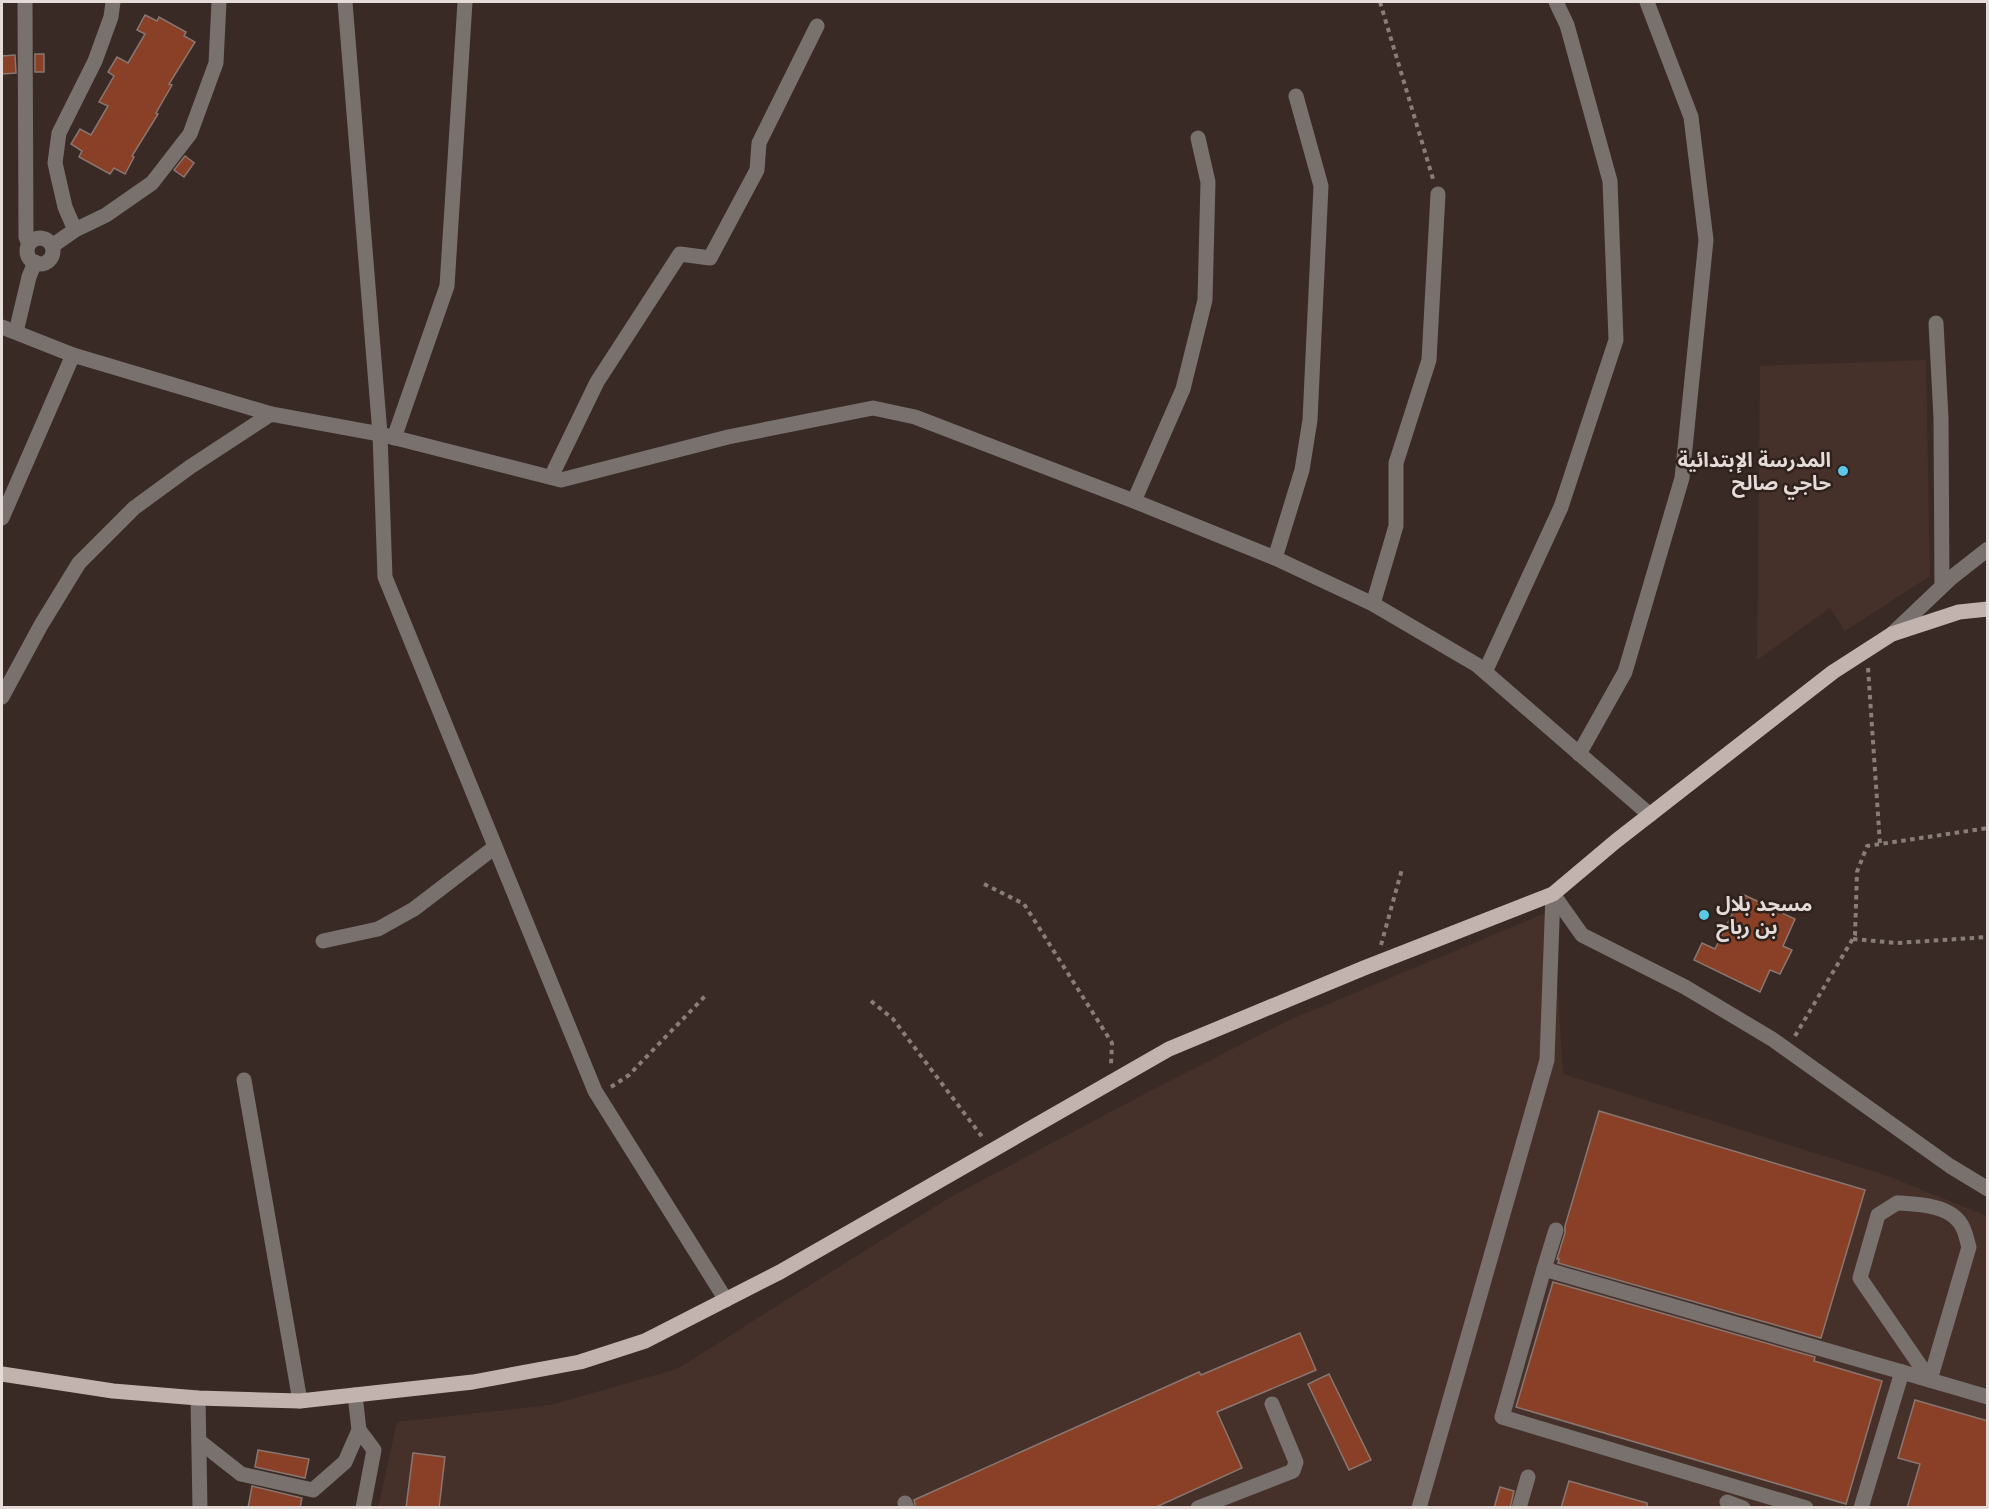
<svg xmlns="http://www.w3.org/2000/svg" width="1989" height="1509" font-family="Georgia,'Noto Sans Arabic',serif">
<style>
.built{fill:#46312a}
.building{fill:#8a4026;stroke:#887771;stroke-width:1.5}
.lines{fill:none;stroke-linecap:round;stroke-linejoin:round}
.path{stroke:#897d78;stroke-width:4;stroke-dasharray:4.5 4.5;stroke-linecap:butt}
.minor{stroke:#79716e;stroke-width:15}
.major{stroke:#c3b3ae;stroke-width:15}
.poi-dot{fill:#5bc8e7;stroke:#2f211c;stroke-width:2}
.labels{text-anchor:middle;stroke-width:5;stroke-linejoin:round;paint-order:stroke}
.poi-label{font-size:20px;font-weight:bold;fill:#e5dbd8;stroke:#2f211c;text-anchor:end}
</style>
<rect width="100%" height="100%" fill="#392a25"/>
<g class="built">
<path d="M 1926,360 L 1930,576 L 1845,631 L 1830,608 L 1757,660 L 1760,366 Z"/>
<path d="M 1553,910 L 1563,1074 L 1888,1176 L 1987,1216 L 1987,1507 L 378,1508 L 397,1422 L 551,1405 L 677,1369 L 947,1199 L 1133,1100 L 1285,1022 Z"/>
</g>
<g class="building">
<path d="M 145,15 L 157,21 L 159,17 L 186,32 L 184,36 L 195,42 L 169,84 L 172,85 L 156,113 L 158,114 L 132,156 L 134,157 L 125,174 L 114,168 L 110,174 L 79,157 L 82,151 L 71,144 L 80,129 L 91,135 L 108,106 L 99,102 L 114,76 L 108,72 L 117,57 L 128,63 L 145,34 L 137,30 Z"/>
<rect x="35" y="54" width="9" height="18"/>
<path d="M 15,55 L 16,73 L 2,74 L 2,56 Z"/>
<path d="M 185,156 L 194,163 L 184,177 L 174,170 Z"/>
<path d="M 1742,894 L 1795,919 L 1783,946 L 1792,950 L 1780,974 L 1770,970 L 1760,992 L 1694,960 L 1702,943 L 1715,949 Z"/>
<path d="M 1599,1111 L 1865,1190 L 1821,1338 L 1558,1263 L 1559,1259 L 1557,1259 L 1565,1233 L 1565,1226 Z"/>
<path d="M 1553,1282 L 1815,1357 L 1814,1361 L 1882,1381 L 1846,1504 L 1516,1407 Z"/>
<path d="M 1300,1333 L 1316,1370 L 1217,1412 L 1242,1468 L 1154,1508 L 916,1508 L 914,1500 L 1199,1372 L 1201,1375 Z"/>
<path d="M 1329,1374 L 1371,1460 L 1349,1470 L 1308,1384 Z"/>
<path d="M 1915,1400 L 1988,1421 L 1988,1508 L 1907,1508 L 1920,1464 L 1898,1458 Z"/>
<path d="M 258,1450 L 309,1459 L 305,1478 L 255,1467 Z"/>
<path d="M 413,1453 L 445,1457 L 439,1508 L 406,1508 Z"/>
<path d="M 1569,1481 L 1647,1503 L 1647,1508 L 1561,1508 Z"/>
<path d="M 252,1486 L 302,1498 L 300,1508 L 248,1508 Z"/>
<path d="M 1500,1487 L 1514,1491 L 1510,1508 L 1494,1508 Z"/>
</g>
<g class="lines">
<g class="path">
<path d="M 1380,2 L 1433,179"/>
<path d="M 1868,668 L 1880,844"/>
<path d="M 984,884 L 1024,904 L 1112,1043 L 1111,1065"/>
<path d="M 1853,939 L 1897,943 L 1988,937"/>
<path d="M 1381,945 L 1402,869"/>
<path d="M 871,1001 L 893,1019 L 983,1138"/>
<path d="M 1795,1036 L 1855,935 L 1857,872 L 1867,846 L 1988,828"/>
<path d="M 611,1087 L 629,1075 L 706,995"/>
</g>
<g class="minor">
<path d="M 25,2 L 26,237 L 29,244"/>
<path d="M 345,2 L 380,434 L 385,577 L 595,1091 L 726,1300"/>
<path d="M 75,230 L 65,207 L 55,163 L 59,133 L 95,61 L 111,17 L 113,2"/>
<circle cx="40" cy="251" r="13"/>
<path d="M 52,246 L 75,230 L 106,215 L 152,183 L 190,134 L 216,63 L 219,2"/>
<path d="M 1936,323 L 1941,418 L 1942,586"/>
<path d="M 2,327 L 73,355 L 271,414"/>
<path d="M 16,332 L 29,277 L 35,262"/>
<path d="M 394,438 L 447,286 L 465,2"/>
<path d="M 551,477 L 597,382 L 680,254 L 710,258 L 757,170 L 759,143 L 817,26"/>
<path d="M 1134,501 L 1183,389 L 1205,300 L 1208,182 L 1198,138"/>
<path d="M 2,518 L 73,355"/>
<path d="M 1275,558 L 1302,470 L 1310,420 L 1321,186 L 1296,96"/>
<path d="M 1373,604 L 1396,526 L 1396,463 L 1429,360 L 1438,194"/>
<path d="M 1892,634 L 1951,578 L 1988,549"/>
<path d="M 1485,672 L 1561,507 L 1616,340 L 1610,181 L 1567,25 L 1556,2"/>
<path d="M 2,697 L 41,625 L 79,563 L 134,508 L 190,467 L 271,414 L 380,434 L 561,480 L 728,437 L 873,408 L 915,417 L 1134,501 L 1275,558 L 1373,604 L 1477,665 L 1650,815"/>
<path d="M 1579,754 L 1625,672 L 1682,478 L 1706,240 L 1691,117 L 1647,2"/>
<path d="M 1553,894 L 1582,935 L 1685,987 L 1772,1039 L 1950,1166 L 1988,1189"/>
<path d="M 323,941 L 378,929 L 414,909 L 495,847"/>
<path d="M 244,1080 L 300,1401"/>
<path d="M 1897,1203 C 1918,1204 1953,1205 1963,1228 C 1966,1234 1967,1241 1969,1247 L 1930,1380 L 1860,1278 L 1878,1215 Z"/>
<path d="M 1544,1269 L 1556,1230"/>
<path d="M 355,1395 L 359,1430 L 374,1450 L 363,1508"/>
<path d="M 198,1398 L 200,1508"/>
<path d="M 199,1441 L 241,1474 L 313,1490 L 345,1462 L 359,1430"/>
<path d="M 1727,1502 L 1743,1508"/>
<path d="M 905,1503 L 907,1508"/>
<path d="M 1198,1508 L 1293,1471 L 1296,1462 L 1272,1404"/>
<path d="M 1419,1508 L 1547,1060 L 1553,894"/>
<path d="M 1519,1508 L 1528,1477"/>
<path d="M 1806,1508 L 1502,1417 L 1544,1269 L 1902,1372"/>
<path d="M 1861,1508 L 1902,1372 L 1988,1397"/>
</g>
<path class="major" d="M 2,1374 L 113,1391 L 198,1398 L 300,1401 L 473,1382 L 580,1362 L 645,1341 L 780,1272 L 1169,1049 L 1364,968 L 1553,894 L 1616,841 L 1833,672 L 1892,634 L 1959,612 L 1988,609"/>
</g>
<g class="poi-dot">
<circle cx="1843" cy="471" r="6"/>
<circle cx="1704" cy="915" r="6"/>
</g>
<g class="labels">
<g class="poi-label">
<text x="1831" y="467">المدرسة الإبتدائية<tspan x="1831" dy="23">حاجي صالح</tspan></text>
<text x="1716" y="911" text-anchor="start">مسجد بلال<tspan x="1716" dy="23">بن رباح</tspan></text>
</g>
</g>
<rect width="1989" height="1509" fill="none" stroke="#e5dbd8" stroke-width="6"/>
</svg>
